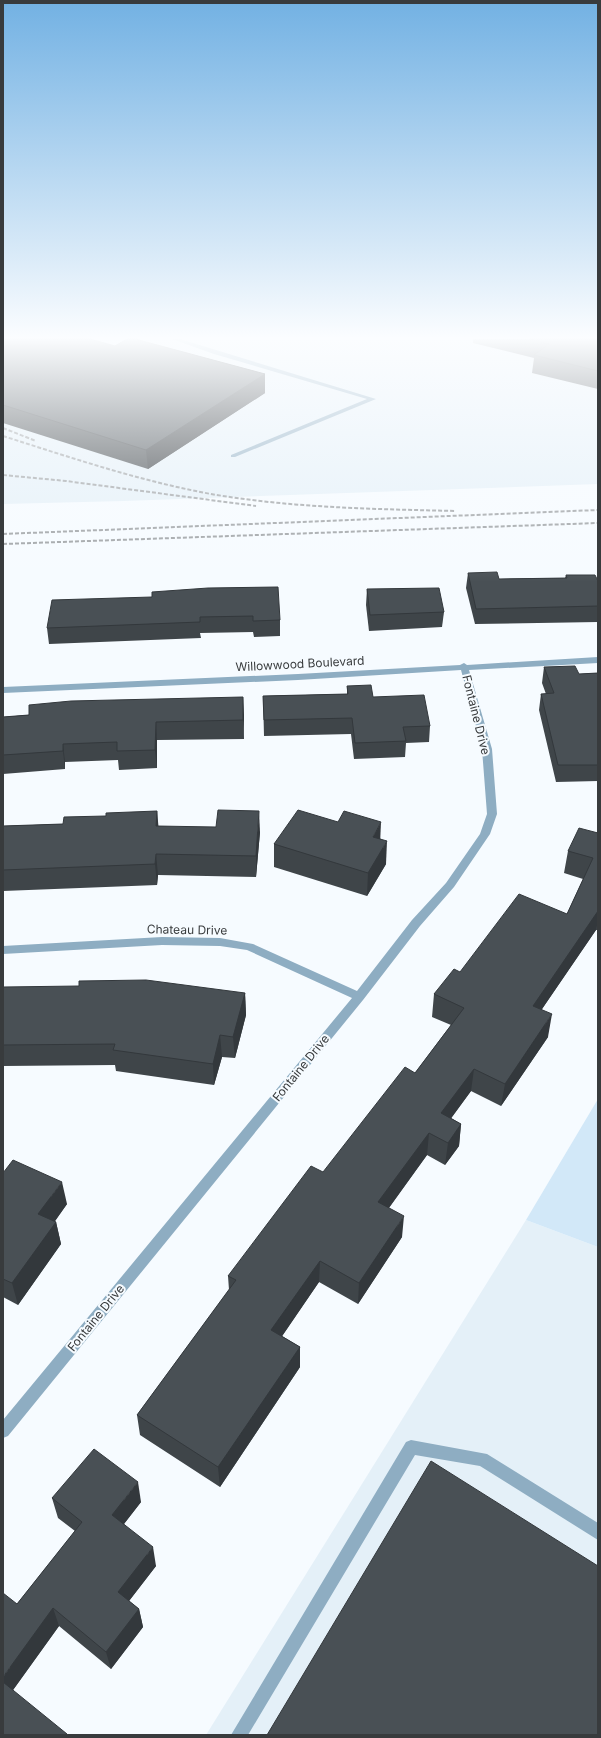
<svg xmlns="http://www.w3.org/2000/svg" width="601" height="1738" font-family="Inter,sans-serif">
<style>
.built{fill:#e4f0f8}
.green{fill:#d2e8f8}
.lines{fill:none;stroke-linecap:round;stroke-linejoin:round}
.service{fill:#8eadc2;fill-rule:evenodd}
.minor{fill:#8eadc2;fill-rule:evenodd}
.rail{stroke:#9b9fa2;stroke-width:2;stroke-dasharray:4 2;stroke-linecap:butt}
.wall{fill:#3f4549}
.shaded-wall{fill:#33383c}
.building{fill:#495055;stroke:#33383c}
.labels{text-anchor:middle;stroke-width:4;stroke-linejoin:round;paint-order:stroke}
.street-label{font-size:12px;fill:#383b3d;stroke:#f6fbff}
</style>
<rect width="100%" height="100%" fill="#f6fbff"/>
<g class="built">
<path d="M 3,339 L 598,339 L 598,484 L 124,501 L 3,504 Z"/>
<path d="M 526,1220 L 598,1247 L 598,1735 L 206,1735 Z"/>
</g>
<path class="green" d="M 598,1099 L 598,1247 L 526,1220 Z"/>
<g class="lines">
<g class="service">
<path d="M 172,339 L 180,339 L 376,399 L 235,457 L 231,457 L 231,455 L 367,399 L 214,354 Z"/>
<path d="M 411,1440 L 487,1454 L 598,1523 L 598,1540 L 480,1466 L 415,1455 L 248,1735 L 231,1735 L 406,1442 Z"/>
</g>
<path class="minor" d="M 598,657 L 598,663 L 469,670 L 492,749 L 497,814 L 490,834 L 454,887 L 420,926 L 363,1000 L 8,1436 L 3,1438 L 3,1420 L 352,998 L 247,950 L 220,946 L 162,945 L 3,954 L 3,946 L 162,937 L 220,938 L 253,944 L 357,991 L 412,920 L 446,883 L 480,834 L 487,814 L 482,749 L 461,670 L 298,680 L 3,693 L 3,687 L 298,674 L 460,665 L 464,663 L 467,665 Z"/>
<g class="rail">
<path d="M 3,428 L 36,441"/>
<path d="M 3,436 C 72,458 140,481 211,494 C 292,508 374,509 456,511"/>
<path d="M 3,475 L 66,481 L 256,506"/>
<path d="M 3,534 L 598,510"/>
<path d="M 3,544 L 598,523"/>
</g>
</g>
<g class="wall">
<path d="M 3,339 L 265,374 L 265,393 L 148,469 L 3,423 Z"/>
<path d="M 473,339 L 598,339 L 598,389 L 532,373 L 534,358 L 473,343 Z"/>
<path d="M 468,573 L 499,579 L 565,578 L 566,575 L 598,581 L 598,622 L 475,624 L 466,588 Z"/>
<path d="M 367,589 L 444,612 L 442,627 L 369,631 L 366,605 Z"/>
<path d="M 152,597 L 280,620 L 280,636 L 254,637 L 253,632 L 200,633 L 201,638 L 49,644 L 47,628 Z"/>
<path d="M 544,667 L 579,674 L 598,673 L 598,781 L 556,782 L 539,710 L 541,694 L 546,694 L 542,683 Z"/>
<path d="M 347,686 L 373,697 L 430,726 L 429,742 L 406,743 L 405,757 L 354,759 L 351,734 L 264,736 L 263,696 L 347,694 Z"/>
<path d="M 243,697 L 244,739 L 157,740 L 157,768 L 119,770 L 118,760 L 65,762 L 65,769 L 3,774 L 3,717 Z"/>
<path d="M 157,811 L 158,826 L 260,832 L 256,877 L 158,875 L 157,885 L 3,891 L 3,826 L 63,824 L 106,816 Z"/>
<path d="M 338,822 L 381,839 L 386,864 L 367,896 L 274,867 L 274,844 Z"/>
<path d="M 598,833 L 598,930 L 596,930 L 542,1009 L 548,1037 L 501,1106 L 471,1091 L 451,1118 L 461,1124 L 459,1146 L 445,1165 L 427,1155 L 389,1208 L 402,1237 L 358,1304 L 319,1282 L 282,1336 L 300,1347 L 300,1367 L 220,1487 L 140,1435 L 137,1415 L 229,1290 L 228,1276 L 415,1073 L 451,1025 L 432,1017 L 434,994 L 460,972 L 567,914 L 583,879 L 564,873 L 568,851 Z"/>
<path d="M 3,987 L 245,993 L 246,1015 L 235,1058 L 222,1057 L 214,1085 L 116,1071 L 115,1065 L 3,1066 Z"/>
<path d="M 3,1173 L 67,1204 L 54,1222 L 56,1222 L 61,1244 L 18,1305 L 3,1297 Z"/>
<path d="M 52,1498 L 141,1502 L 124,1524 L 156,1566 L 129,1601 L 139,1609 L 143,1627 L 111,1669 L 59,1626 L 13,1690 L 3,1735 L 17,1604 L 75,1531 L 58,1518 Z"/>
</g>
<g class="shaded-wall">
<path d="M 265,374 L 265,393 L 148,469 L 146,450 Z"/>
<path d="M 243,697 L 244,715 L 244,739 L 243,720 Z"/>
<path d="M 156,722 L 157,740 L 157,768 L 155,750 Z"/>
<path d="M 63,744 L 65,762 L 65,769 L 63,751 Z"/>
<path d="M 157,811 L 159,832 L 156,826 Z"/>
<path d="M 259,811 L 260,832 L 256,877 L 256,856 Z"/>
<path d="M 381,822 L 380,845 L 373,837 Z"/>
<path d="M 387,841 L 386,864 L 367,896 L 368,873 Z"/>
<path d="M 156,854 L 158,875 L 157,885 L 155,864 Z"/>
<path d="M 598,911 L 598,920 L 596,930 L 529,1028 L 533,1006 Z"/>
<path d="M 245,993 L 246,1015 L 235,1058 L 233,1037 Z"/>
<path d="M 552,1014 L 548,1037 L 501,1106 L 505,1084 Z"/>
<path d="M 220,1035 L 222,1057 L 214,1085 L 213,1064 Z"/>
<path d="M 474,1069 L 471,1091 L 439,1135 L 441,1113 Z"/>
<path d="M 461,1124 L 459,1146 L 445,1165 L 448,1143 Z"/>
<path d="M 429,1133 L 427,1155 L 377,1224 L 378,1202 Z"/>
<path d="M 62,1182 L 67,1204 L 44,1237 L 38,1214 Z"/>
<path d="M 404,1216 L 402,1237 L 358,1304 L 359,1283 Z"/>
<path d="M 56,1222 L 61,1244 L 18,1305 L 12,1283 Z"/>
<path d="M 320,1261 L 319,1282 L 272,1351 L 271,1330 Z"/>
<path d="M 300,1347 L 300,1367 L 220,1487 L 218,1467 Z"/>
<path d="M 138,1482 L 141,1502 L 116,1534 L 112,1515 Z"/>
<path d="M 153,1547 L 156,1566 L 122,1610 L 118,1592 Z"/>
<path d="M 53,1608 L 59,1626 L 8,1697 L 3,1686 L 3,1677 Z"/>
<path d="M 139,1609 L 143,1627 L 111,1669 L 106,1652 Z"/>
</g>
<g class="building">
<path d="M 3,339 L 90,339 L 115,346 L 127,339 L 135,339 L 265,374 L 146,450 L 3,405 Z"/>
<path d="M 530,339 L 598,339 L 598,371 L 534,355 L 549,344 Z"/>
<path d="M 497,572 L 499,579 L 567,578 L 566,575 L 595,575 L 598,581 L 598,606 L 476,609 L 468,573 Z"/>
<path d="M 278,587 L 280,620 L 253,621 L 253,616 L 200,617 L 200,622 L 47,628 L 52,600 L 152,597 L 152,592 L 208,588 Z"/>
<path d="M 439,588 L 444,612 L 370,615 L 367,589 Z"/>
<path d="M 575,666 L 579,674 L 598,673 L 598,765 L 558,765 L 541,694 L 554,693 L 544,667 Z"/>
<path d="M 371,685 L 373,697 L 424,695 L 430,726 L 403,727 L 406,741 L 355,743 L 352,718 L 264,720 L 263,696 L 348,694 L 347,686 Z"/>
<path d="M 243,697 L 243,720 L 156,722 L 155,750 L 117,751 L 117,742 L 63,744 L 63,751 L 3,755 L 3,717 L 29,715 L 29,705 L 71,701 Z"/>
<path d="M 218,810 L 259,811 L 256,856 L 156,854 L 155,864 L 3,870 L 3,826 L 63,824 L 64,817 L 106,816 L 106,813 L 157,811 L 156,826 L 216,827 Z"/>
<path d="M 298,810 L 338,822 L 344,811 L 381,822 L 373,837 L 387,841 L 368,873 L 274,844 Z"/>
<path d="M 579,828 L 598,833 L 598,911 L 533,1006 L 552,1014 L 505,1084 L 474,1069 L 441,1113 L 461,1124 L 448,1143 L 429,1133 L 378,1202 L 404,1216 L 359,1283 L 320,1261 L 271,1330 L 300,1347 L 218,1467 L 137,1415 L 236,1280 L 228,1276 L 311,1166 L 323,1172 L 405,1067 L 415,1073 L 464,1008 L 434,994 L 454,969 L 460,972 L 519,894 L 567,914 L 593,858 L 568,851 Z"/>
<path d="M 146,980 L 245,993 L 233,1037 L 220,1035 L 213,1064 L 113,1050 L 115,1044 L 3,1045 L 3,987 L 79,986 L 79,981 Z"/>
<path d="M 13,1160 L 62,1182 L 38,1214 L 56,1222 L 12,1283 L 3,1279 L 3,1173 Z"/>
<path d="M 94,1449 L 138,1482 L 112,1515 L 153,1547 L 118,1592 L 139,1609 L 106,1652 L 53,1608 L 3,1677 L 3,1593 L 17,1604 L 82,1522 L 52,1498 Z"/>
<path d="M 431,1461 L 598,1566 L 598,1735 L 267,1735 Z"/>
<path d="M 3,1682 L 67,1734 L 66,1735 L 3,1735 Z"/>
</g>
<linearGradient id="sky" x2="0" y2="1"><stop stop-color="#72b1e3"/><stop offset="0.58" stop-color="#fbfdff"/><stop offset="1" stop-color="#fbfdff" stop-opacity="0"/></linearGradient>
<rect width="601" height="582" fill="url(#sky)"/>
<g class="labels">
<g class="street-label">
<text transform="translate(300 664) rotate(-3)" y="4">Willowwood Boulevard</text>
<text transform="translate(476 715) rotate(76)" y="4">Fontaine Drive</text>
<text transform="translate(187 930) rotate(1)" y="4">Chateau Drive</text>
<text transform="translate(301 1068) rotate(-51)" y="4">Fontaine Drive</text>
<text transform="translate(96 1318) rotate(-51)" y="4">Fontaine Drive</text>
</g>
</g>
<rect width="601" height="1738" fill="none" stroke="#383b3d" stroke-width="8"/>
</svg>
